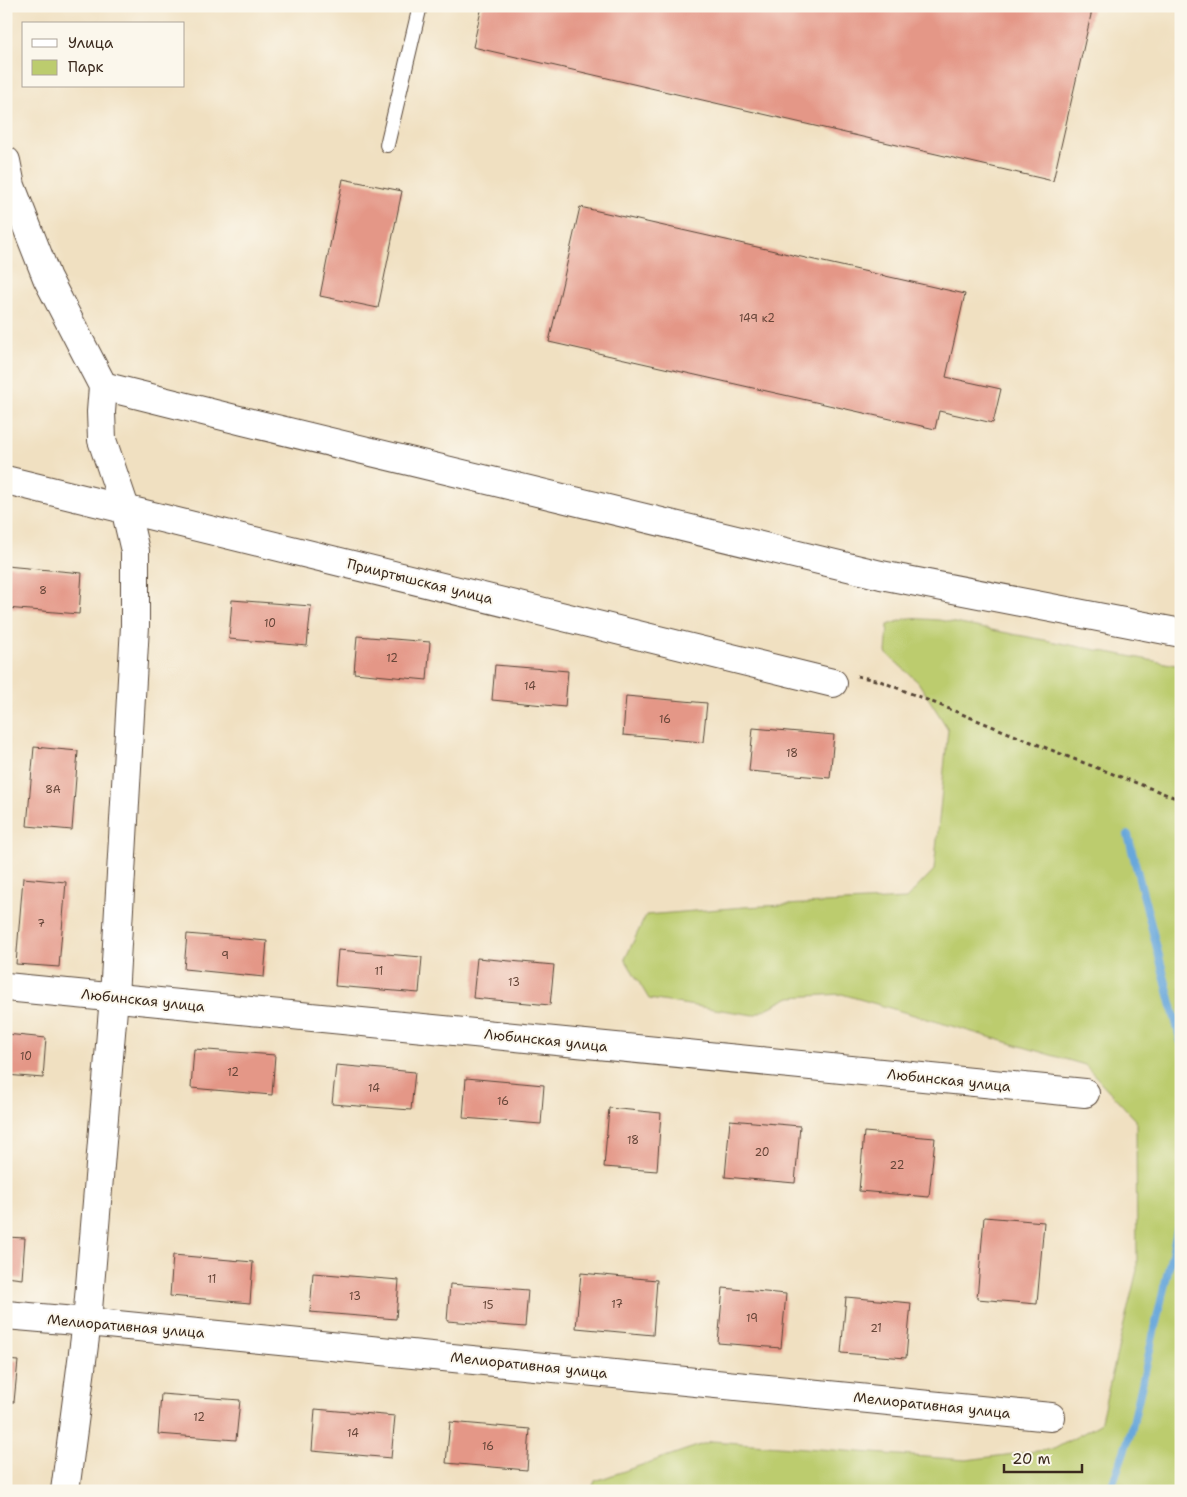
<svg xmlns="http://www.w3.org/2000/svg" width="1187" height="1497" font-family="'Shantell Sans',sans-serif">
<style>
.green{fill:#bccc6e;stroke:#7c7b46}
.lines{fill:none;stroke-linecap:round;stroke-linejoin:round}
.stream{stroke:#68a7db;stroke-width:8}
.building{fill:#e49787}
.lane-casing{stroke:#564536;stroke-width:16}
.street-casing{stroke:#564536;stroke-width:30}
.path{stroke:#564536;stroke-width:3;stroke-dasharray:4 4;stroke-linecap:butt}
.lane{stroke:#fff;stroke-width:14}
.street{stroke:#fff;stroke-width:28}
.labels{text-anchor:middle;stroke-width:4;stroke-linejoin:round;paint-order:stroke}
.number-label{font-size:11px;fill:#654538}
.street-label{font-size:14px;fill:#3b2a1e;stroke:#fbf7ec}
</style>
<rect width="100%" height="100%" fill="#fbf7ec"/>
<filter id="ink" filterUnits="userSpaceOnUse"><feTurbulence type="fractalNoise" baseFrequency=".02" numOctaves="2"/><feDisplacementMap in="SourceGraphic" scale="10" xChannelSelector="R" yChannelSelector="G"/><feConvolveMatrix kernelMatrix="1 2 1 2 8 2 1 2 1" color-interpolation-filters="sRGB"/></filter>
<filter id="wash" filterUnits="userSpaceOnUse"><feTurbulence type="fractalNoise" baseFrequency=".0096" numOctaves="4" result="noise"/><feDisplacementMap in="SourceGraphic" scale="20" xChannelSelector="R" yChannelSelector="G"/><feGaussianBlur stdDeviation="1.12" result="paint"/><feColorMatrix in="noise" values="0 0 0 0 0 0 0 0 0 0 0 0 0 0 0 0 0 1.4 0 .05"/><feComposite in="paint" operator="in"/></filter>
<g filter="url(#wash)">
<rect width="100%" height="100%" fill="#f0e0c1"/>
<path class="green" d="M 908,618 L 939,620 L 1181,666 L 1181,1473 L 1173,1491 L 591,1491 L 595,1481 L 712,1441 L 966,1460 L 1054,1449 L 1100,1424 L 1137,1270 L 1136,1120 L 1085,1065 L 842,994 L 790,997 L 754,1015 L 649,999 L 625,959 L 646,915 L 744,907 L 906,899 L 934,870 L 948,729 L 918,682 L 886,653 L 888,625 Z"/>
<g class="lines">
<g class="stream">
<path d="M 1128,835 L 1181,1042"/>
<path d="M 1110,1491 L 1131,1432 L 1181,1214"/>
</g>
</g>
<g id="blocks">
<g class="building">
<path d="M 482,6 L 1093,6 L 1053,181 L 473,47 Z"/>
<path d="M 343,179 L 402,191 L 378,308 L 320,296 Z"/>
<path d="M 580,207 L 965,294 L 946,377 L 1001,389 L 993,423 L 939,411 L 935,429 L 549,342 Z"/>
<path d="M 6,566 L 82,573 L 79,614 L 6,608 Z"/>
<path d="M 232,600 L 311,606 L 307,646 L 229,639 Z"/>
<path d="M 357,636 L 430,642 L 427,680 L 354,673 Z"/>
<path d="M 495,665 L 568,671 L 565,707 L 492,700 Z"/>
<path d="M 626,696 L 707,703 L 703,742 L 623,735 Z"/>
<path d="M 753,728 L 834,735 L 830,778 L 749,771 Z"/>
<path d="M 34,747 L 78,751 L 72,830 L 27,826 Z"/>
<path d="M 23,878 L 66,882 L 59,967 L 16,964 Z"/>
<path d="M 187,934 L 267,941 L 264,977 L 184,969 Z"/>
<path d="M 338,950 L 422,957 L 419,993 L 335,986 Z"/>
<path d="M 477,958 L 554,965 L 550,1005 L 473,998 Z"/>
<path d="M 6,1034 L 46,1038 L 43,1078 L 6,1075 Z"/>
<path d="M 194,1049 L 275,1055 L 272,1095 L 191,1088 Z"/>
<path d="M 336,1065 L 415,1072 L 411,1110 L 332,1104 Z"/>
<path d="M 466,1078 L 544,1085 L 541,1124 L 463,1118 Z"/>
<path d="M 609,1108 L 661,1113 L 657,1171 L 604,1167 Z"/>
<path d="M 730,1120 L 800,1126 L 795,1183 L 725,1177 Z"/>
<path d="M 864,1132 L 935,1138 L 929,1197 L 859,1191 Z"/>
<path d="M 984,1217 L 1044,1222 L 1037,1304 L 977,1299 Z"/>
<path d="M 6,1237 L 25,1238 L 22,1279 L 6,1277 Z"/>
<path d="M 173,1255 L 253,1262 L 250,1303 L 170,1296 Z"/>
<path d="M 313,1273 L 399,1280 L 396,1319 L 310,1312 Z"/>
<path d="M 581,1273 L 657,1280 L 653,1335 L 576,1328 Z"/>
<path d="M 450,1284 L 528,1290 L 525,1327 L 447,1321 Z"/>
<path d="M 723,1288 L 786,1294 L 781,1348 L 718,1343 Z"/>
<path d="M 846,1297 L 911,1303 L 906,1358 L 841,1353 Z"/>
<path d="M 6,1360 L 18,1361 L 14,1402 L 6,1402 Z"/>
<path d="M 161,1394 L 240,1400 L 236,1440 L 158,1434 Z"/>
<path d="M 315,1409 L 395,1416 L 391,1458 L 312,1451 Z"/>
<path d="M 450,1422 L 530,1429 L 527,1470 L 446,1463 Z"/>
</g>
</g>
</g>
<g filter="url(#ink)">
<use href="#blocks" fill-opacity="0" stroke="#564536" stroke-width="1"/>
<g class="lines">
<defs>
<path id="lane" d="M 387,145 L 420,6"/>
<g id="street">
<path d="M 6,161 L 11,186 L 47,278 L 103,386 L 101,412 L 102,440 L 125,508 L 135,551 L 135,626 L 114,997 L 87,1322 L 65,1491"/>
<path d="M 103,386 L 243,421 L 881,575 L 1181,633"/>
<path d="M 6,480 L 833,683"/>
<path d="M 6,987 L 1085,1093"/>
<path d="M 6,1315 L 87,1322 L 1051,1417"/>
</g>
</defs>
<use href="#lane" class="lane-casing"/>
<use href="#street" class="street-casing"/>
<path class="path" d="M 857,676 L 880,681 L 1066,756 L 1181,800"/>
<use href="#lane" class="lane"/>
<use href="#street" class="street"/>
</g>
</g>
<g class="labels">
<g class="number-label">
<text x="757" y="322">149 к2</text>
<text x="43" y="594">8</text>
<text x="270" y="627">10</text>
<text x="392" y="662">12</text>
<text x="530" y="690">14</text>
<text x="665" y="723">16</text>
<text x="792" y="757">18</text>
<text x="53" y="793">8А</text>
<text x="41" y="927">7</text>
<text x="225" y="959">9</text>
<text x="379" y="975">11</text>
<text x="514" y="986">13</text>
<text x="26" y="1060">10</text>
<text x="233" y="1076">12</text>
<text x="374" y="1092">14</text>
<text x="503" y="1105">16</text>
<text x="633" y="1144">18</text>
<text x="762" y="1156">20</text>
<text x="897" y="1169">22</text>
<text x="212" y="1283">11</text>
<text x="355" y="1300">13</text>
<text x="617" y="1308">17</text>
<text x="488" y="1309">15</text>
<text x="752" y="1322">19</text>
<text x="876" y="1332">21</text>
<text x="199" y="1421">12</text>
<text x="353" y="1437">14</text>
<text x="488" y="1450">16</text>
</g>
<g class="street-label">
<text transform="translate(420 581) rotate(14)" y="5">Прииртышская улица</text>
<text transform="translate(143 1000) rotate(6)" y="5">Любинская улица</text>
<text transform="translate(546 1040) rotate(6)" y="5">Любинская улица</text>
<text transform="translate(949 1080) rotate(6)" y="5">Любинская улица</text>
<text transform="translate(126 1326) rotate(5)" y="5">Мелиоративная улица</text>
<text transform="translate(529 1365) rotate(6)" y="5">Мелиоративная улица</text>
<text transform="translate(932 1405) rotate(6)" y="5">Мелиоративная улица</text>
</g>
</g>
<rect width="1187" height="1497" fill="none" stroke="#fbf7ec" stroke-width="25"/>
<rect x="22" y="22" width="162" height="65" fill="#fbf7ec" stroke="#aea59a"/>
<rect x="32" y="39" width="25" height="8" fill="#ffffff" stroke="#aea59a"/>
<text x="68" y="48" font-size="15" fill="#3b2a1e">Улица</text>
<rect x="32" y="60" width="25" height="15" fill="#bccc6e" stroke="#aea59a"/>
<text x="68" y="72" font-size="15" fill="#3b2a1e">Парк</text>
<path d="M1004 1464v8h78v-8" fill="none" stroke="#3b2a1e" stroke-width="2.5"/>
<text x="1012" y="1464" font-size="15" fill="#3b2a1e" stroke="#fbf7ec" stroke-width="4" paint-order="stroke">20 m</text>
</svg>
